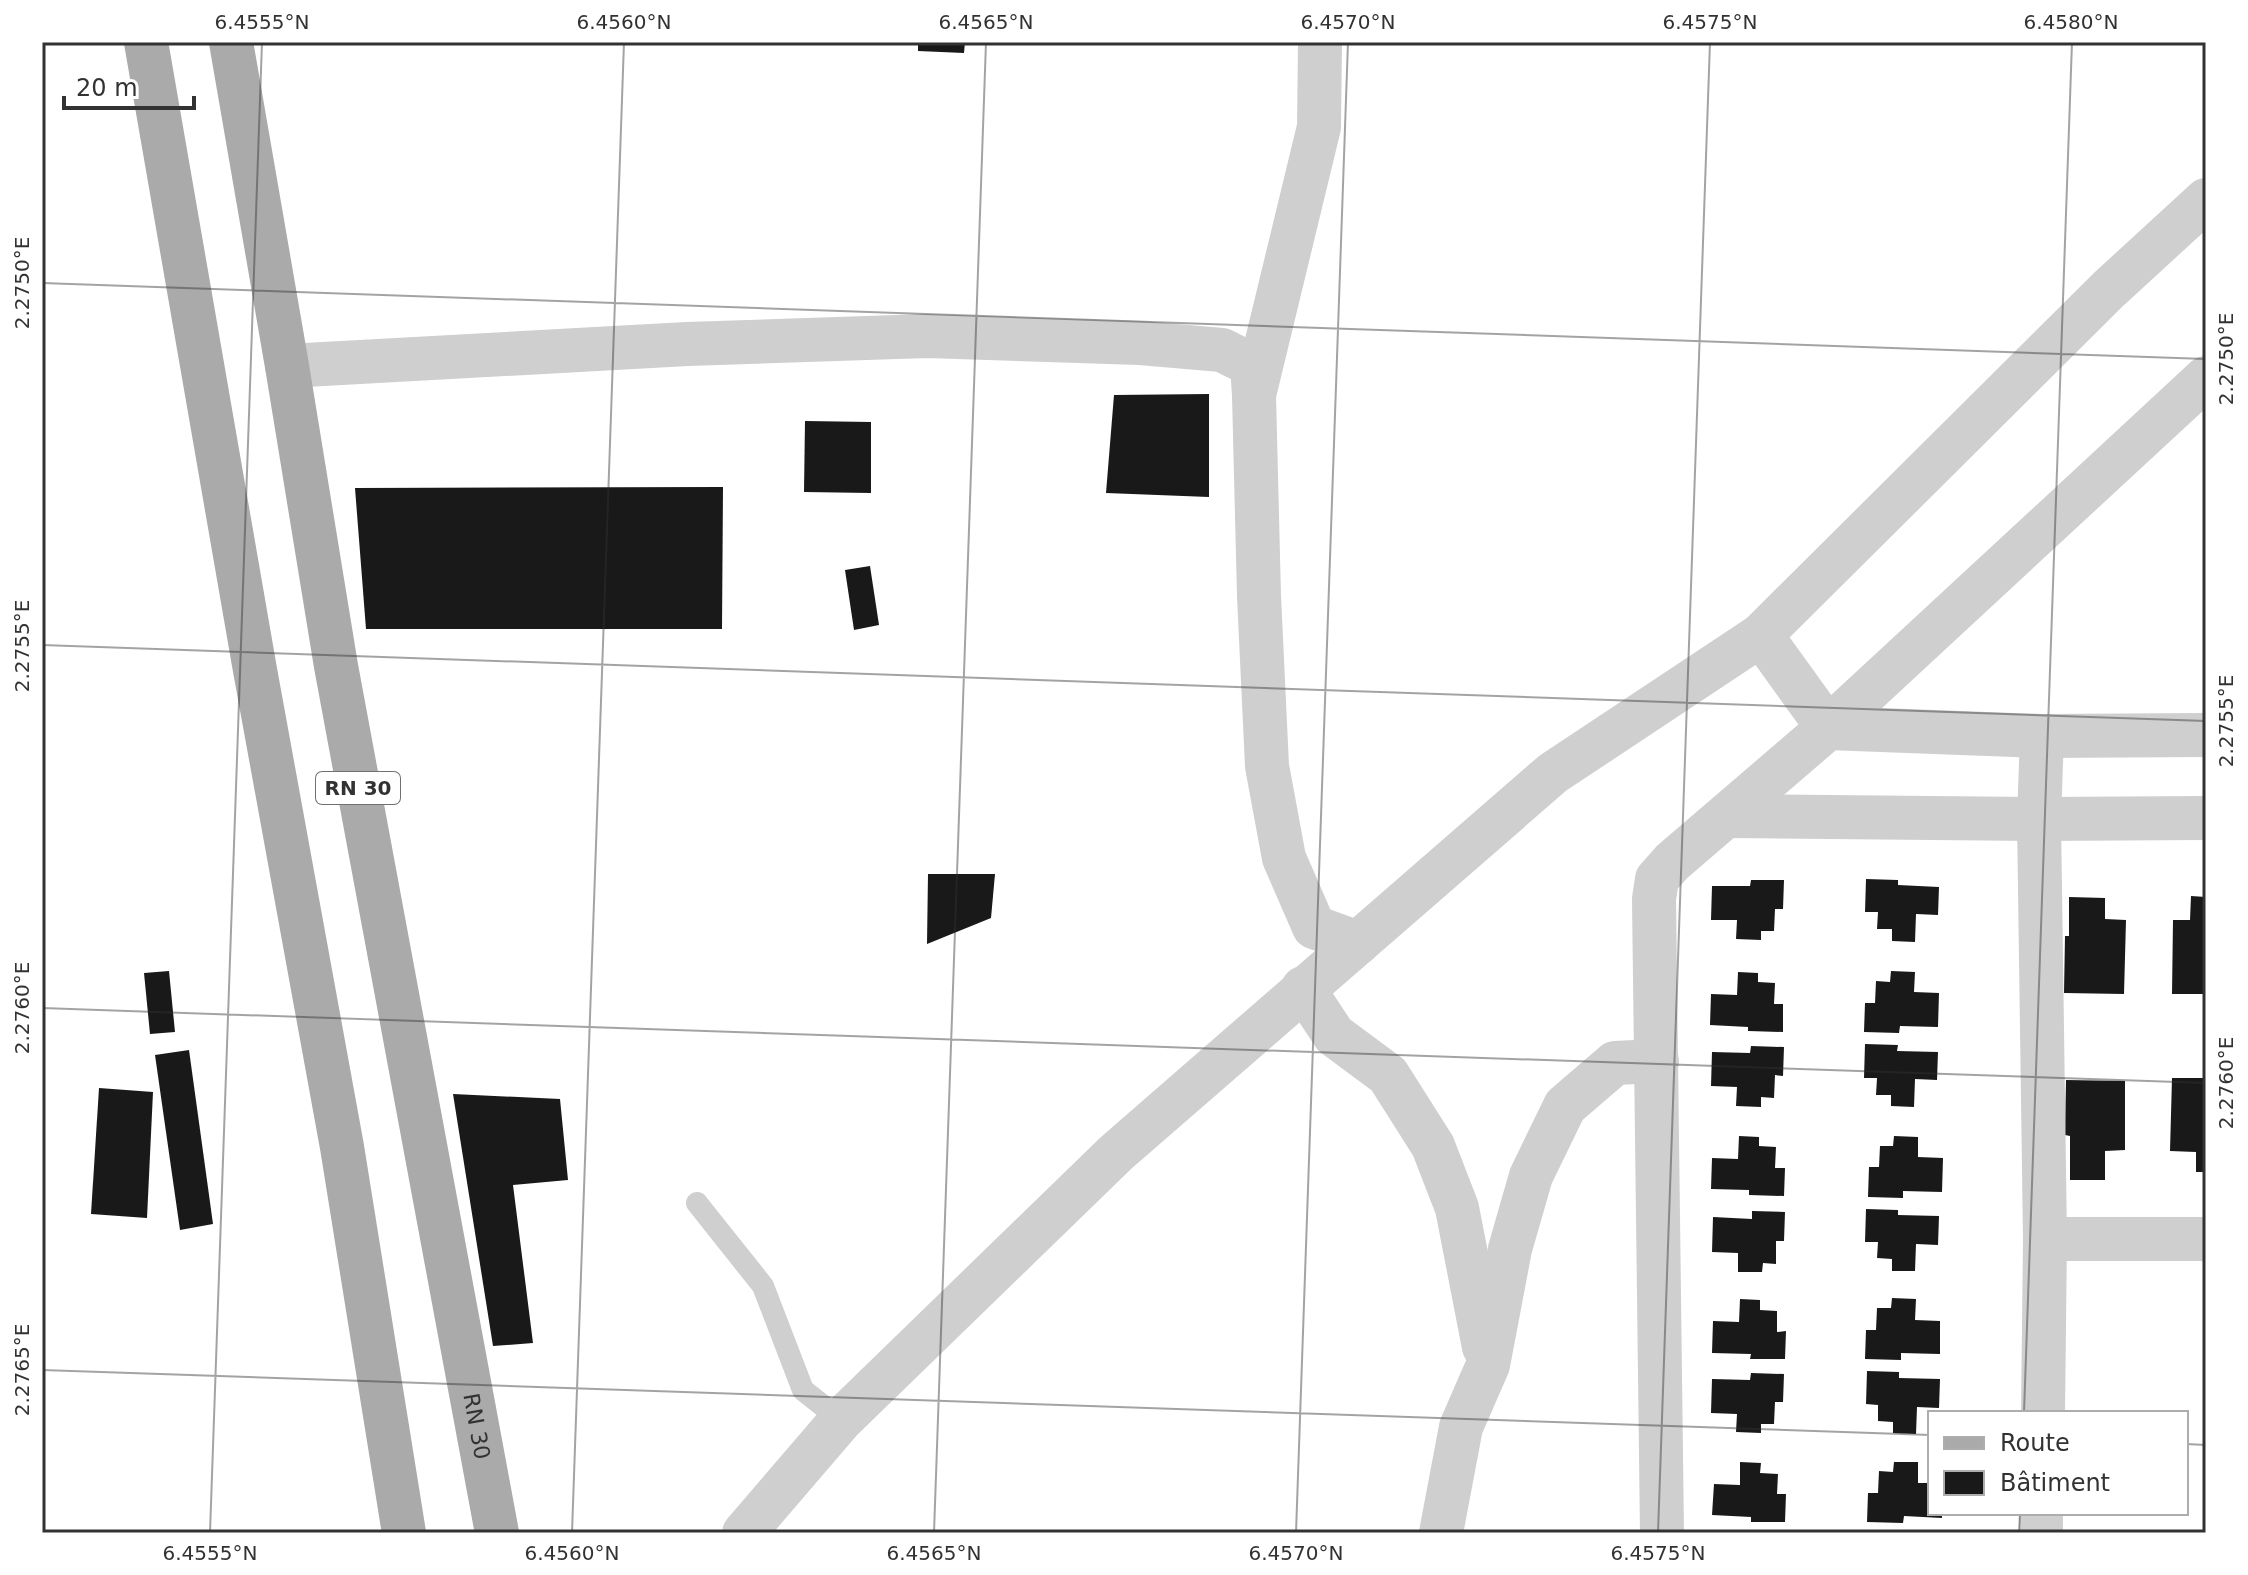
<svg xmlns="http://www.w3.org/2000/svg" width="2248" height="1575" font-family="'DejaVu Sans',sans-serif">
<style>
.building{fill:#191919}
.lines{fill:none;stroke-linecap:round;stroke-linejoin:round}
.service{stroke:#cfcfcf;stroke-width:22}
.minor{stroke:#cfcfcf;stroke-width:44}
.primary{stroke:#aaa;stroke-width:44}
.ticks{fill:none;stroke:#323232;stroke-width:2;stroke-opacity:0.45}
.labels{text-anchor:middle;stroke-width:8;stroke-linejoin:round;paint-order:stroke}
.shield{fill:#fff;stroke:#707070;stroke-width:2}
.shield-label{font-size:20px;font-weight:bold;fill:#323232}
.street-label{font-size:22px;fill:#323232;stroke:#fff}
.neatline{fill:none;stroke:#323232;stroke-width:3}
.ticks-label{font-size:20px;text-anchor:middle;fill:#323232}
</style>
<rect width="100%" height="100%" fill="#fff"/>
<g class="building">
<path d="M 918,42 L 965,42 L 964,53 L 918,51 Z"/>
<path d="M 1209,394 L 1209,497 L 1106,493 L 1114,395 Z"/>
<path d="M 805,421 L 871,422 L 871,493 L 804,492 Z"/>
<path d="M 723,487 L 722,629 L 366,629 L 355,488 Z"/>
<path d="M 870,566 L 879,625 L 854,630 L 845,570 Z"/>
<path d="M 928,874 L 995,874 L 991,918 L 927,944 Z"/>
<path d="M 1866,879 L 1898,880 L 1898,885 L 1939,887 L 1938,915 L 1916,914 L 1915,942 L 1892,941 L 1892,929 L 1877,929 L 1878,912 L 1865,912 Z"/>
<path d="M 1751,880 L 1784,880 L 1783,909 L 1775,909 L 1774,931 L 1761,931 L 1761,940 L 1736,939 L 1737,920 L 1711,920 L 1712,886 L 1750,886 Z"/>
<path d="M 2191,896 L 2206,897 L 2206,994 L 2172,994 L 2173,920 L 2190,920 Z"/>
<path d="M 2069,897 L 2105,898 L 2105,919 L 2126,920 L 2124,994 L 2064,993 L 2065,936 L 2069,936 Z"/>
<path d="M 169,971 L 175,1032 L 150,1034 L 144,973 Z"/>
<path d="M 1891,971 L 1915,972 L 1914,992 L 1939,993 L 1938,1027 L 1900,1026 L 1899,1033 L 1864,1032 L 1865,1003 L 1875,1003 L 1876,981 L 1890,982 Z"/>
<path d="M 1738,972 L 1758,973 L 1758,982 L 1775,983 L 1774,1004 L 1783,1004 L 1783,1032 L 1748,1031 L 1748,1027 L 1710,1025 L 1711,994 L 1737,995 Z"/>
<path d="M 1865,1044 L 1898,1045 L 1897,1051 L 1938,1052 L 1937,1080 L 1915,1079 L 1914,1107 L 1891,1106 L 1891,1095 L 1876,1095 L 1877,1078 L 1864,1078 Z"/>
<path d="M 1751,1046 L 1784,1047 L 1783,1076 L 1775,1075 L 1774,1098 L 1761,1097 L 1761,1107 L 1736,1106 L 1737,1087 L 1711,1086 L 1712,1052 L 1750,1053 Z"/>
<path d="M 189,1050 L 213,1224 L 180,1230 L 155,1055 Z"/>
<path d="M 2172,1078 L 2206,1078 L 2206,1172 L 2196,1172 L 2196,1152 L 2170,1151 Z"/>
<path d="M 2066,1080 L 2125,1081 L 2125,1150 L 2105,1151 L 2105,1180 L 2070,1180 L 2070,1136 L 2065,1135 Z"/>
<path d="M 99,1088 L 153,1092 L 147,1218 L 91,1214 Z"/>
<path d="M 453,1094 L 560,1099 L 568,1180 L 513,1185 L 533,1343 L 493,1346 Z"/>
<path d="M 1739,1136 L 1759,1137 L 1759,1146 L 1776,1147 L 1775,1168 L 1785,1168 L 1784,1196 L 1749,1195 L 1749,1190 L 1711,1189 L 1712,1158 L 1738,1159 Z"/>
<path d="M 1894,1136 L 1918,1137 L 1918,1157 L 1943,1158 L 1942,1192 L 1903,1191 L 1903,1198 L 1868,1197 L 1869,1167 L 1879,1167 L 1880,1146 L 1893,1146 Z"/>
<path d="M 1866,1209 L 1898,1210 L 1898,1215 L 1939,1216 L 1938,1245 L 1916,1244 L 1915,1271 L 1892,1271 L 1892,1259 L 1877,1258 L 1878,1242 L 1865,1242 Z"/>
<path d="M 1752,1211 L 1785,1212 L 1784,1241 L 1776,1241 L 1776,1264 L 1763,1263 L 1762,1272 L 1738,1272 L 1738,1253 L 1712,1252 L 1713,1217 L 1752,1219 Z"/>
<path d="M 1892,1298 L 1916,1299 L 1915,1320 L 1940,1321 L 1940,1354 L 1901,1353 L 1901,1360 L 1865,1359 L 1866,1330 L 1876,1330 L 1877,1308 L 1891,1308 Z"/>
<path d="M 1740,1299 L 1760,1300 L 1760,1310 L 1777,1311 L 1777,1332 L 1786,1331 L 1785,1359 L 1750,1359 L 1751,1354 L 1712,1353 L 1713,1321 L 1739,1322 Z"/>
<path d="M 1867,1371 L 1899,1372 L 1899,1378 L 1940,1379 L 1939,1408 L 1917,1407 L 1916,1434 L 1893,1433 L 1893,1422 L 1878,1421 L 1878,1405 L 1866,1404 Z"/>
<path d="M 1751,1373 L 1784,1374 L 1783,1402 L 1775,1402 L 1774,1424 L 1761,1424 L 1761,1433 L 1736,1432 L 1737,1414 L 1711,1413 L 1712,1379 L 1750,1380 Z"/>
<path d="M 1740,1462 L 1761,1463 L 1760,1473 L 1778,1474 L 1777,1494 L 1786,1494 L 1785,1522 L 1751,1522 L 1751,1517 L 1712,1515 L 1714,1484 L 1740,1485 Z"/>
<path d="M 1894,1462 L 1918,1462 L 1918,1483 L 1930,1483 L 1930,1513 L 1942,1513 L 1942,1518 L 1904,1516 L 1903,1523 L 1867,1522 L 1868,1493 L 1878,1493 L 1879,1471 L 1893,1472 Z"/>
</g>
<g class="lines">
<path class="service" d="M 697,1203 L 763,1286 L 803,1390 L 841,1420"/>
<g class="minor">
<path d="M 1320,42 L 1319,127 L 1254,395 L 1259,596 L 1267,766 L 1284,858 L 1314,927 L 1358,943"/>
<path d="M 287,366 L 687,344 L 927,336 L 1140,343 L 1222,350 L 1252,365 L 1254,395"/>
<path d="M 1761,635 L 1828,728 L 2042,736 L 2206,735"/>
<path d="M 2042,736 L 2039,819 L 2045,1239 L 2043,1413"/>
<path d="M 1727,816 L 2039,819 L 2206,818"/>
<path d="M 1303,988 L 1334,1035 L 1388,1075 L 1433,1146 L 1457,1208 L 1484,1347"/>
<path d="M 2045,1239 L 2206,1239"/>
<path d="M 744,1533 L 841,1420 L 1116,1153 L 1553,773 L 1761,635 L 2109,289 L 2206,200"/>
<path d="M 1441,1533 L 1461,1427 L 1488,1365 L 1510,1249 L 1531,1176 L 1565,1106 L 1615,1063 L 1657,1061"/>
<path d="M 1662,1533 L 1654,899 L 1657,879 L 1672,862 L 1828,728 L 2206,378"/>
<path d="M 2041,1533 L 2041,1513"/>
</g>
<g class="primary">
<path d="M 146,42 L 255,670 L 342,1147 L 404,1533"/>
<path id="s1" d="M 231,42 L 287,366 L 336,666 L 497,1533"/>
</g>
</g>
<path class="ticks" d="M 42,283 L 2206,359M 42,645 L 2206,721M 42,1008 L 2206,1083M 42,1370 L 1930,1435M 2024,1413 L 2072,42M 2186,1444 L 2206,1445M 210,1533 L 262,42M 572,1533 L 624,42M 934,1533 L 986,42M 1296,1533 L 1348,42M 1658,1533 L 1710,42M 2019,1533 L 2020,1513"/>
<g class="labels">
<rect class="shield" x="316" y="772" width="84" height="32" rx="6"/>
<g class="shield-label">
<text x="358" y="795">RN 30</text>
</g>
<g class="street-label">
<text dy="8" stroke="none"><textPath href="#s1" startOffset="1406">RN 30</textPath></text>
</g>
</g>
<rect width="2248" height="1575" fill="none" stroke="#ffffff" stroke-width="88"/>
<rect x="1928" y="1411" width="260" height="104" fill="#ffffff" stroke="#adadad" stroke-width="2"/>
<rect x="1944" y="1437" width="40" height="12" fill="#aaaaaa" stroke="#adadad" stroke-width="2"/>
<text x="2000" y="1451" font-size="24" fill="#323232">Route</text>
<rect x="1944" y="1471" width="40" height="24" fill="#191919" stroke="#adadad" stroke-width="2"/>
<text x="2000" y="1491" font-size="24" fill="#323232">Bâtiment</text>
<path d="M64 96v12h130v-12" fill="none" stroke="#323232" stroke-width="4"/>
<text x="76" y="96" font-size="24" fill="#323232" stroke="#ffffff" stroke-width="6" paint-order="stroke">20 m</text>
<rect x="44" y="44" width="2160" height="1487" class="neatline"/>
<g class="ticks-label">
<text x="262" y="29">6.4555°N</text>
<text x="624" y="29">6.4560°N</text>
<text x="986" y="29">6.4565°N</text>
<text x="1348" y="29">6.4570°N</text>
<text x="1710" y="29">6.4575°N</text>
<text x="2071" y="29">6.4580°N</text>
<text transform="translate(22 283) rotate(-90)" y="7">2.2750°E</text>
<text transform="translate(2226 359) rotate(-90)" y="7">2.2750°E</text>
<text transform="translate(22 646) rotate(-90)" y="7">2.2755°E</text>
<text transform="translate(2226 721) rotate(-90)" y="7">2.2755°E</text>
<text transform="translate(22 1008) rotate(-90)" y="7">2.2760°E</text>
<text transform="translate(2226 1083) rotate(-90)" y="7">2.2760°E</text>
<text transform="translate(22 1370) rotate(-90)" y="7">2.2765°E</text>
<text x="210" y="1560">6.4555°N</text>
<text x="572" y="1560">6.4560°N</text>
<text x="934" y="1560">6.4565°N</text>
<text x="1296" y="1560">6.4570°N</text>
<text x="1658" y="1560">6.4575°N</text>
</g>
</svg>
